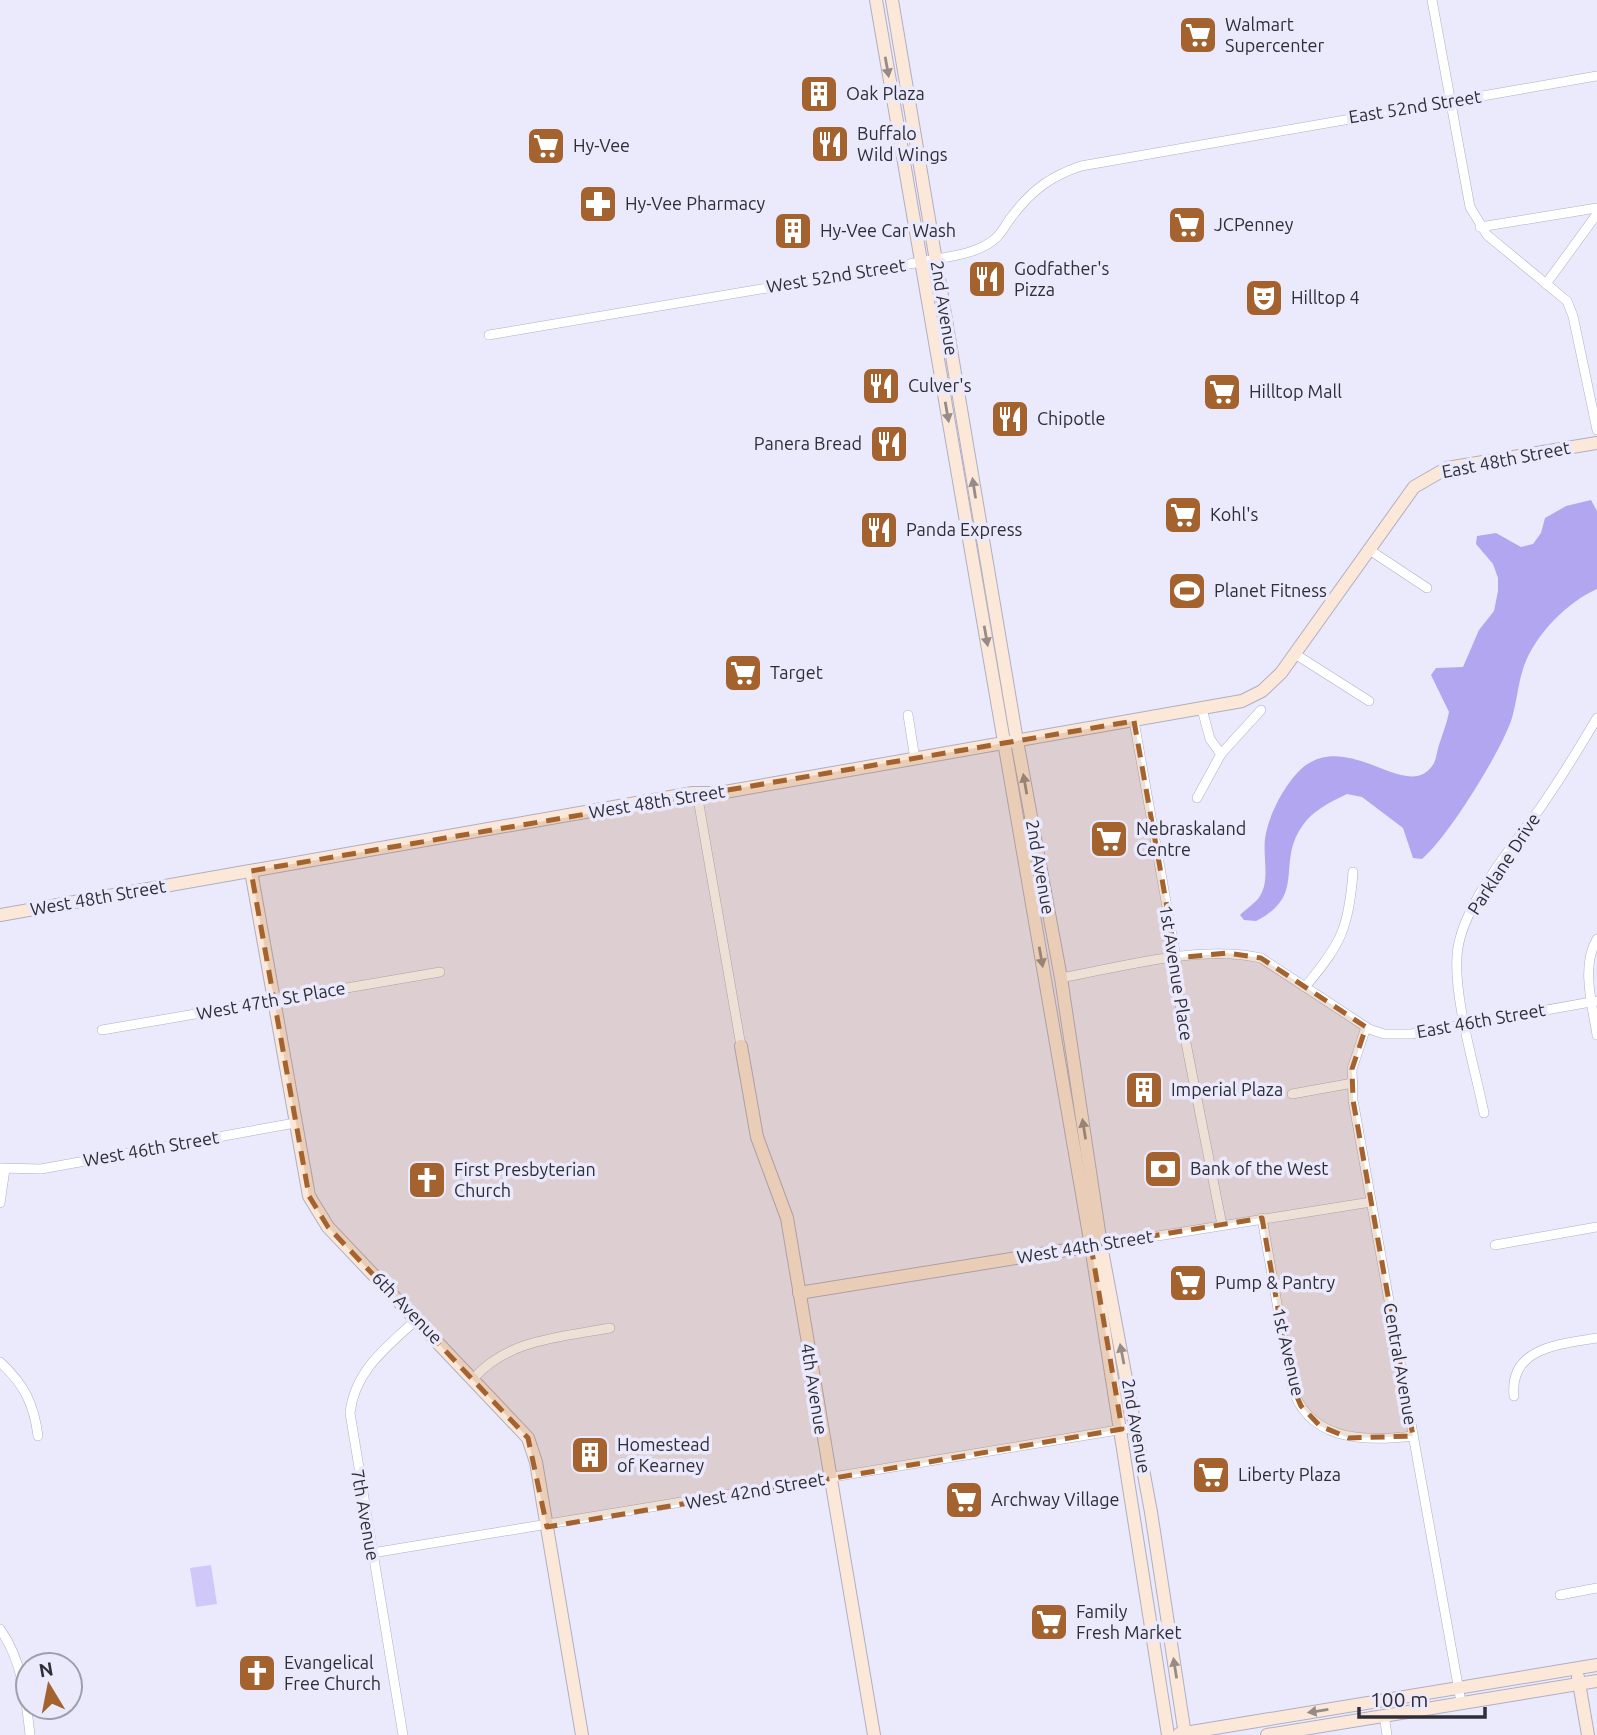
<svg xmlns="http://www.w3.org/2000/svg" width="1597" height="1735" font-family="Ubuntu,sans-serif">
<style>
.green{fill:#cfc8f9}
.water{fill:#b2a6f1}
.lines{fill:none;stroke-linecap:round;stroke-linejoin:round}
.street-casing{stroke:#b0aec4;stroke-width:10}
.secondary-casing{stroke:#b0aec4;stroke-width:14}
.street{stroke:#fff;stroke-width:9}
.secondary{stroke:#fbe8d9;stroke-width:12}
.oneway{fill:#958b88}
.marked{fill:#a4632e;fill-opacity:0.2;stroke:#a4632e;stroke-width:5;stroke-dasharray:14 9;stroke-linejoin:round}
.labels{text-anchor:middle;stroke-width:7;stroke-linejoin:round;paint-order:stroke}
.poi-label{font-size:18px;fill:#2f2e37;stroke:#ebe9fc;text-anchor:start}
.street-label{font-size:18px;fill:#2f2e37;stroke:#ebe9fc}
</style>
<rect width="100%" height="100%" fill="#ebe9fc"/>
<path class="green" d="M 211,1565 L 217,1604 L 196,1607 L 190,1568 Z"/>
<path class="water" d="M 1591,500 L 1597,511 L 1597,589 C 1567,602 1535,635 1524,666 C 1518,683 1517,701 1512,718 C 1501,752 1448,837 1422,859 L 1413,858 L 1403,828 L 1362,797 L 1347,794 C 1331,802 1313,810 1303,825 C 1275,863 1308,895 1256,921 L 1244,920 L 1240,915 C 1247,908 1259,901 1262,892 C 1269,877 1263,856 1265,839 C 1268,815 1287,779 1306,765 C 1353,732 1410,805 1434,763 C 1437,757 1437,749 1440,742 C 1443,732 1447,723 1449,712 L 1431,675 L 1436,668 L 1463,667 L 1479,630 L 1494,611 L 1498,591 L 1498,578 L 1493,564 L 1476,544 L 1477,536 L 1496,533 L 1521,547 L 1533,544 L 1541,533 L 1545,518 L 1566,506 Z"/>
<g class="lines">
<defs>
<g id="street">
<path d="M 1432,0 L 1470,207 L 1487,235 L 1567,301 L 1573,316 L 1597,430"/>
<path d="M 1480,227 L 1597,208"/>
<path d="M 1546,284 L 1597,214"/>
<path d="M 489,335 L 921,262 C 944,257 979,255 997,237 C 1003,231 1007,222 1013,215 C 1032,190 1051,176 1081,166 L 1597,76"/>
<path d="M 1368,549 L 1427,588"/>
<path d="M 1295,654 L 1369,701"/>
<path d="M 1202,709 L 1210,739 L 1221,754"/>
<path d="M 908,715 L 915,759"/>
<path d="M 1134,721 L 1176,958 L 1177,984 L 1186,1043 L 1222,1225"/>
<path d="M 697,793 L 741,1046"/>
<path d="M 1197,798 L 1221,754 L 1261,710"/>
<path d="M 1597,939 C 1581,966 1592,1004 1597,1035"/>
<path d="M 1061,978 C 1121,967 1201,944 1261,958 L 1369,1029 L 1384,1034 L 1411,1034 L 1597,1001"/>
<path d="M 1305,987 C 1341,944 1349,928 1353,872"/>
<path d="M 1366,1027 L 1352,1069 L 1353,1100 L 1461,1702"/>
<path d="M 102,1030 L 440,972"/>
<path d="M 1292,1094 L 1353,1083"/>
<path d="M 1484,1113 C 1475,1068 1454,1000 1457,956 C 1460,906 1515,844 1543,804 C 1562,776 1580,747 1597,718"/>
<path d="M 0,1168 L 41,1169 L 295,1123"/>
<path d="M 0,1203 L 5,1169"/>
<path d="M 1262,1218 L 1291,1383 C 1306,1441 1363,1442 1413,1436"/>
<path d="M 1101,1245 L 1371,1202"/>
<path d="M 1495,1245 L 1597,1227"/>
<path d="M 0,1362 C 24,1384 34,1404 38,1436"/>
<path d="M 474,1378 C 508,1339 562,1337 610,1328"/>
<path d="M 1514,1396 C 1509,1347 1561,1344 1597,1338"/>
<path d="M 372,1553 L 1136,1427"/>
<path d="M 1560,1595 L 1597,1588"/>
<path d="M 0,1629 C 22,1660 26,1698 30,1735"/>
<path d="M 1384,1715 L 1387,1735"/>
<path d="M 403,1735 L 350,1413 C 355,1370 387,1347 417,1319"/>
</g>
<g id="secondary">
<path d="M 876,0 L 1091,1246 L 1168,1735"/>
<path d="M 892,0 L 1017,741 L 1061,978 L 1101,1245 L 1151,1512 L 1185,1735"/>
<path d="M 251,871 L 309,1196 L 328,1227 L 528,1438 L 536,1462 L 582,1735"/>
<path d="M 0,915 L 693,793 L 719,793 L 1242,701 L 1262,691 L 1281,673 L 1414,487 L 1447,468 L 1597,443"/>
<path d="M 741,1046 L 757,1137 L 787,1218 L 874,1735"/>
<path d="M 799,1293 L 1097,1245"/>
<path d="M 1578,1677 L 1588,1735"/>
<path d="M 1179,1734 L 1597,1665"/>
<path d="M 1267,1735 L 1597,1681"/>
</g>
</defs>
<use href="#street" class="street-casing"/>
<use href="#secondary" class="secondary-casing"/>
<use href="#street" class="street"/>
<use href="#secondary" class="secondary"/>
</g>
<defs><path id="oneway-solid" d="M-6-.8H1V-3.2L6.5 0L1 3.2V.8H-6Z" transform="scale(1.75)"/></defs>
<g class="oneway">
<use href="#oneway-solid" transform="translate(887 67) rotate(80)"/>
<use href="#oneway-solid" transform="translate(947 412) rotate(80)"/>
<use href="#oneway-solid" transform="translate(974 488) rotate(-99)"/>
<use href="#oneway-solid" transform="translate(986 636) rotate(80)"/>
<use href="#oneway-solid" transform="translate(1025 784) rotate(-100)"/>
<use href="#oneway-solid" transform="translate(1041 957) rotate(80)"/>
<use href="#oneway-solid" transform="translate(1084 1129) rotate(-99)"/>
<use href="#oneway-solid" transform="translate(1122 1354) rotate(-101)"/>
<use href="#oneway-solid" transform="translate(1175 1668) rotate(-99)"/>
<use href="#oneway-solid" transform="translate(1318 1711) rotate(171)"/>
</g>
<path class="marked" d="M 1134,721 L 1176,958 L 1227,953 L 1261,958 L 1366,1027 L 1352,1069 L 1353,1100 L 1413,1436 L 1349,1438 L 1320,1426 L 1301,1406 L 1291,1383 L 1262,1218 L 1091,1246 L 1122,1429 L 547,1527 L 528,1438 L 328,1227 L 309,1196 L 251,871 Z"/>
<defs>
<symbol id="supermarket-square" viewBox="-11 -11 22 22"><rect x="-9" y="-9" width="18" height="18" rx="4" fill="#a4632e" stroke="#ebe9fc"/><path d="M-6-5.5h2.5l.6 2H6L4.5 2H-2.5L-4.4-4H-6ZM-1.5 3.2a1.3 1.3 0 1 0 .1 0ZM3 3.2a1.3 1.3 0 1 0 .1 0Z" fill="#fff"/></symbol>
<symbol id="building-square" viewBox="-11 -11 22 22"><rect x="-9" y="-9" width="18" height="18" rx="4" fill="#a4632e" stroke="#ebe9fc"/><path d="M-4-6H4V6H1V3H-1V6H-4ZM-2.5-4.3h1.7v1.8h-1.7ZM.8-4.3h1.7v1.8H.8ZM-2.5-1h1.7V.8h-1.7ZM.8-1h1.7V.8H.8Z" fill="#fff"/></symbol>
<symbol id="restaurant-square" viewBox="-11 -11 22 22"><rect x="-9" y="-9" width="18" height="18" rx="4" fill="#a4632e" stroke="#ebe9fc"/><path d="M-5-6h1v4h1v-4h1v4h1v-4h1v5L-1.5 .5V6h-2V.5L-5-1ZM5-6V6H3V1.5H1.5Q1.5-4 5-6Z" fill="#fff"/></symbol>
<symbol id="pharmacy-square" viewBox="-11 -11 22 22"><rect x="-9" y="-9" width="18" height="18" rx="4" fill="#a4632e" stroke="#ebe9fc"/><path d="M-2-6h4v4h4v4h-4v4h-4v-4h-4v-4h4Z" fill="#fff"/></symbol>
<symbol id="theatre-square" viewBox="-11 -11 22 22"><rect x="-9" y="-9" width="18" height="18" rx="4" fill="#a4632e" stroke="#ebe9fc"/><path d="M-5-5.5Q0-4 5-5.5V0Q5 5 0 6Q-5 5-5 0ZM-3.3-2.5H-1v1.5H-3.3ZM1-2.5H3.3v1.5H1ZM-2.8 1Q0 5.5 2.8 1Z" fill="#fff"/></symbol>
<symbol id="stadium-square" viewBox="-11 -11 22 22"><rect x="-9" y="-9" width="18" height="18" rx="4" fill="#a4632e" stroke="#ebe9fc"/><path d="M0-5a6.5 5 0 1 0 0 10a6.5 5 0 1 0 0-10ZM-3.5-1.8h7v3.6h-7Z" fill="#fff"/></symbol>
<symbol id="bank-square" viewBox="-11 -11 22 22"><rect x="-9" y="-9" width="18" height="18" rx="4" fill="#a4632e" stroke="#ebe9fc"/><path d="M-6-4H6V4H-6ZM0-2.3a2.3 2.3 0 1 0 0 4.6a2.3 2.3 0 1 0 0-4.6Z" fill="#fff"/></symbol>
<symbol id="church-square" viewBox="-11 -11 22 22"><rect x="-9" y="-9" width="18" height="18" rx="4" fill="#a4632e" stroke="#ebe9fc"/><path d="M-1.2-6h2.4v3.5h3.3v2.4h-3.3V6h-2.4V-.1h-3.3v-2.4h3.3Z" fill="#fff"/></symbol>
</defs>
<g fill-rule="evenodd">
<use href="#supermarket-square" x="1176" y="13" width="44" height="44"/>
<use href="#building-square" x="797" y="72" width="44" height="44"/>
<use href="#restaurant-square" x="808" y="122" width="44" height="44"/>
<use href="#supermarket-square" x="524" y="124" width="44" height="44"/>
<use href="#pharmacy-square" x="576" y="182" width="44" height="44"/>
<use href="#supermarket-square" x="1165" y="203" width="44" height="44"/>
<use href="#building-square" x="771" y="209" width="44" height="44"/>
<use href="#restaurant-square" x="965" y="257" width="44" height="44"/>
<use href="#theatre-square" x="1242" y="276" width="44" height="44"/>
<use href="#restaurant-square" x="859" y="364" width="44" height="44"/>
<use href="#supermarket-square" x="1200" y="370" width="44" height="44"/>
<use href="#restaurant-square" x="988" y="397" width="44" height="44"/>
<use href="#restaurant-square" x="867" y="422" width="44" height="44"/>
<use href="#supermarket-square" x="1161" y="493" width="44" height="44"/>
<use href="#restaurant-square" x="857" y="508" width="44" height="44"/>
<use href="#stadium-square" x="1165" y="569" width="44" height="44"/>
<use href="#supermarket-square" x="721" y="651" width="44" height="44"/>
<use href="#supermarket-square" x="1087" y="817" width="44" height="44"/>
<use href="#building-square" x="1122" y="1068" width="44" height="44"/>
<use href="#bank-square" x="1141" y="1147" width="44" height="44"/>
<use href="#church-square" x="405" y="1158" width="44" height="44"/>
<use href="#supermarket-square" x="1166" y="1261" width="44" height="44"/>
<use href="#building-square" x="568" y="1433" width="44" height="44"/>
<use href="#supermarket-square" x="1189" y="1453" width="44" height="44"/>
<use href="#supermarket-square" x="942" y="1478" width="44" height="44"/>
<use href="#supermarket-square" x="1027" y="1600" width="44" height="44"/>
<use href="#church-square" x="235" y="1651" width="44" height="44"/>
</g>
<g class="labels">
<g class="poi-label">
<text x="1225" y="31">Walmart<tspan x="1225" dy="21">Supercenter</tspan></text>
<text x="846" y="100">Oak Plaza</text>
<text x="857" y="140">Buffalo<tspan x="857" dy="21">Wild Wings</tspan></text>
<text x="573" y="152">Hy-Vee</text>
<text x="625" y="210">Hy-Vee Pharmacy</text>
<text x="1214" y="231">JCPenney</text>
<text x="820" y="237">Hy-Vee Car Wash</text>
<text x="1014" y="275">Godfather's<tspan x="1014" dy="21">Pizza</tspan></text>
<text x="1291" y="304">Hilltop 4</text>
<text x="908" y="392">Culver's</text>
<text x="1249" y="398">Hilltop Mall</text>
<text x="1037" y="425">Chipotle</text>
<text x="862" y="450" text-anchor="end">Panera Bread</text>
<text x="1210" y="521">Kohl's</text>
<text x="906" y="536">Panda Express</text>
<text x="1214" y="597">Planet Fitness</text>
<text x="770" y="679">Target</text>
<text x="1136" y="835">Nebraskaland<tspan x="1136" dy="21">Centre</tspan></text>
<text x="1171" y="1096">Imperial Plaza</text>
<text x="1190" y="1175">Bank of the West</text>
<text x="454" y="1176">First Presbyterian<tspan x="454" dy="21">Church</tspan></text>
<text x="1215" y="1289">Pump &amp; Pantry</text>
<text x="617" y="1451">Homestead<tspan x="617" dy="21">of Kearney</tspan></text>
<text x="1238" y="1481">Liberty Plaza</text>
<text x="991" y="1506">Archway Village</text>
<text x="1076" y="1618">Family<tspan x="1076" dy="21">Fresh Market</tspan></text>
<text x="284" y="1669">Evangelical<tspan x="284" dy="21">Free Church</tspan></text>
</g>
<g class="street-label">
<text transform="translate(1415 107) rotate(-9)" y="6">East 52nd Street</text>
<text transform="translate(836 276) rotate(-9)" y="6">West 52nd Street</text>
<text transform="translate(944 308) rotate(81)" y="6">2nd Avenue</text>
<text transform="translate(1506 460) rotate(-11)" y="6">East 48th Street</text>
<text transform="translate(657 802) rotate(-9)" y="6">West 48th Street</text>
<text transform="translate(1504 864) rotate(-57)" y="6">Parklane Drive</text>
<text transform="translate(1040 867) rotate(80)" y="6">2nd Avenue</text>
<text transform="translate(98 898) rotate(-10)" y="6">West 48th Street</text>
<text transform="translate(1176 973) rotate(81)" y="6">1st Avenue Place</text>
<text transform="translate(271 1001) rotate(-10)" y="6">West 47th St Place</text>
<text transform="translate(1481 1021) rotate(-10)" y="6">East 46th Street</text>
<text transform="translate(151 1149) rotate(-10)" y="6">West 46th Street</text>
<text transform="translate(1085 1247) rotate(-9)" y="6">West 44th Street</text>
<text transform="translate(407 1308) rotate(46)" y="6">6th Avenue</text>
<text transform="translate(1288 1352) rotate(77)" y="6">1st Avenue</text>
<text transform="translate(1400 1364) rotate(80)" y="6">Central Avenue</text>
<text transform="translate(814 1389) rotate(81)" y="6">4th Avenue</text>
<text transform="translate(1136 1426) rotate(80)" y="6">2nd Avenue</text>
<text transform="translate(755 1491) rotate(-10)" y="6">West 42nd Street</text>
<text transform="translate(365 1515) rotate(80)" y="6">7th Avenue</text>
</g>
</g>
<g transform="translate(49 1686) rotate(350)"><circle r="33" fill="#ebe9fc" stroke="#a09ead" stroke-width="2"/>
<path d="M0-5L12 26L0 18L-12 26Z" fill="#a4632e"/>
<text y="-10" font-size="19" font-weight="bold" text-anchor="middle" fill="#2f2e37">N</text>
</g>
<path d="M1359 1707v10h126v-10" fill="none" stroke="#2f2e37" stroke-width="3.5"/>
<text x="1370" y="1707" font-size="21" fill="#2f2e37" stroke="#ebe9fc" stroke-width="5" paint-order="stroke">100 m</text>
</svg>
